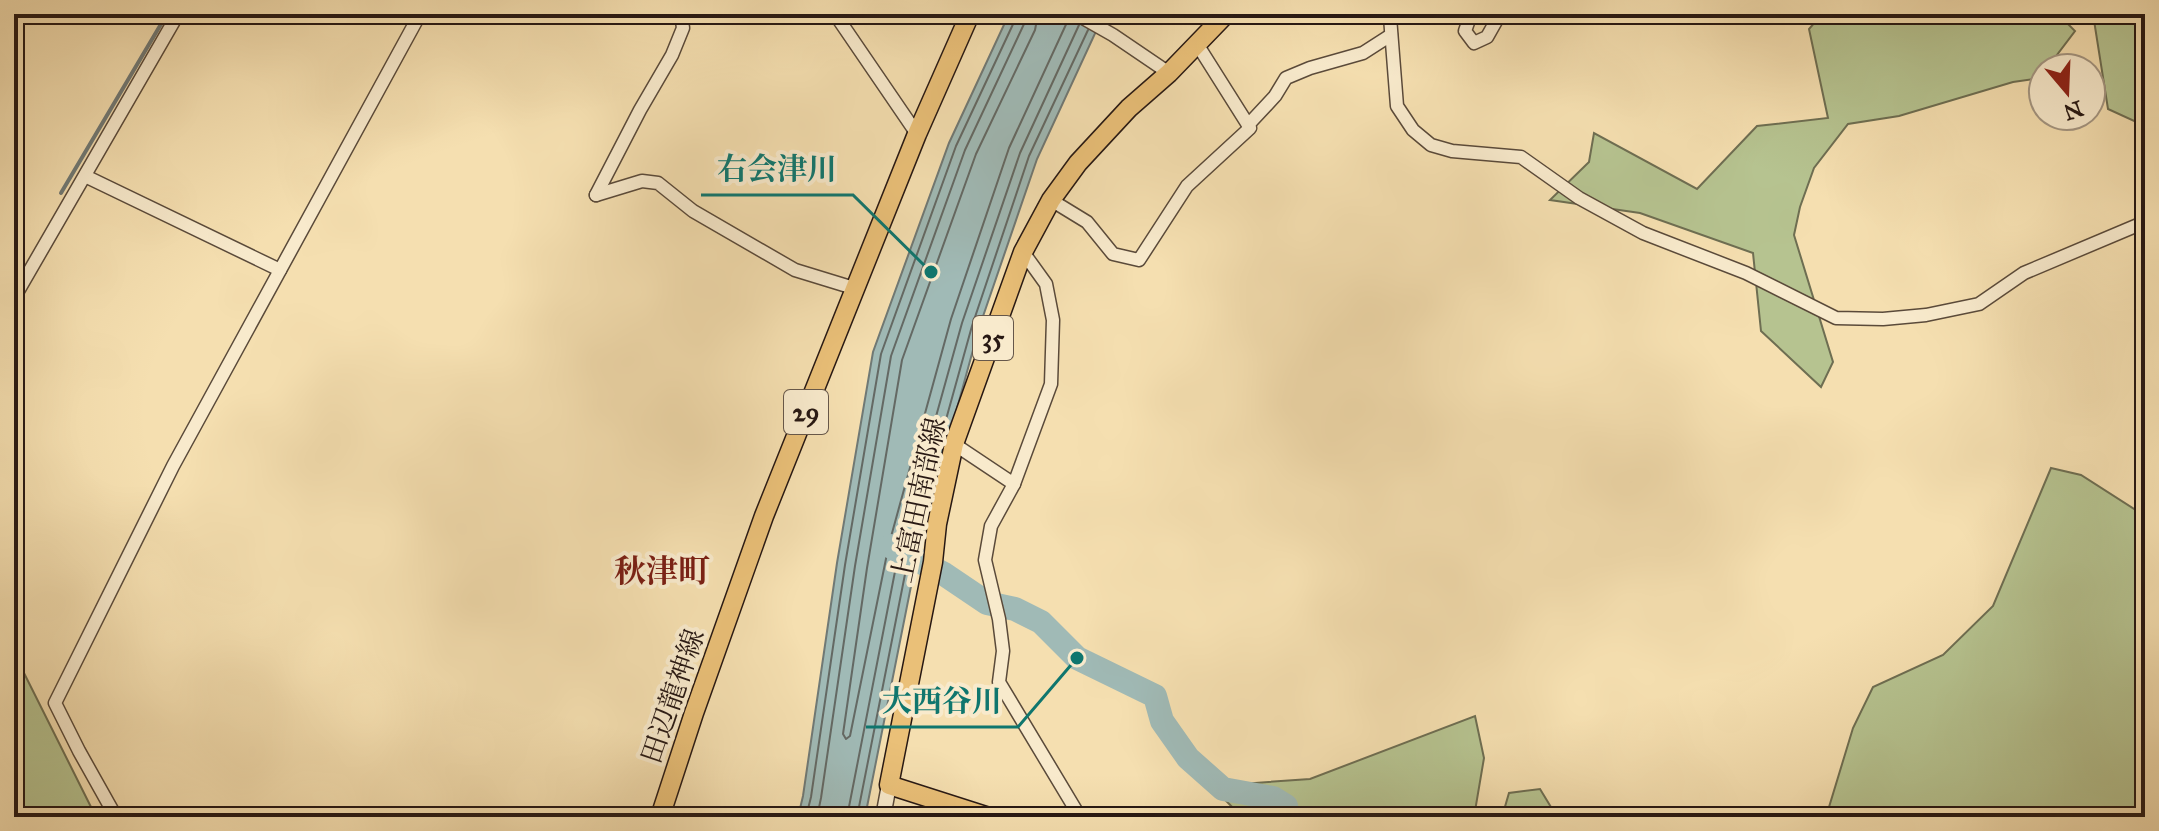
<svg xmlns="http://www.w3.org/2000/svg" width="2159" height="831" font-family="'IM FELL Great Primer','Noto Serif JP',serif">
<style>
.green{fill:#b6c390;stroke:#6e6e52;stroke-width:2}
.water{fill:#a0bab6;stroke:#707975;stroke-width:2}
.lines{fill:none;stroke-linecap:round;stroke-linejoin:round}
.shore{stroke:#646964;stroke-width:2}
.stream{stroke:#707975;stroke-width:4}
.river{stroke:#a0bab6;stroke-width:24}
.minor-casing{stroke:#5a4a3a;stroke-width:15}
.tertiary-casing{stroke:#5a4a3a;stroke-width:17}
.primary-casing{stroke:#271813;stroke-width:21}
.minor{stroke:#f8eacc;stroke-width:12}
.tertiary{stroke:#f8eacc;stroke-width:14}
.primary{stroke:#eac078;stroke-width:18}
.labels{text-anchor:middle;stroke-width:8;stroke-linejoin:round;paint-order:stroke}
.shield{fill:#f8eacc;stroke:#66574a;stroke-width:2}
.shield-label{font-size:26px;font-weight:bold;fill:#271813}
.street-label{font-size:28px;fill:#271813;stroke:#f8eacc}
.quarter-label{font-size:32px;font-weight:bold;fill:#7a1f14;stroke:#f8eacc}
.leader{fill:none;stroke:#0f766e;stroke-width:3}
.callout-dot{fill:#0f766e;stroke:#f8eacc;stroke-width:3}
.callout-label{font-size:30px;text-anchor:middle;font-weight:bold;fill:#0f766e;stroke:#f8eacc;stroke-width:8;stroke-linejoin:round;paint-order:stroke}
</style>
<rect width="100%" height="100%" fill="#f5dfb0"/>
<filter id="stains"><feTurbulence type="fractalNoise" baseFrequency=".0025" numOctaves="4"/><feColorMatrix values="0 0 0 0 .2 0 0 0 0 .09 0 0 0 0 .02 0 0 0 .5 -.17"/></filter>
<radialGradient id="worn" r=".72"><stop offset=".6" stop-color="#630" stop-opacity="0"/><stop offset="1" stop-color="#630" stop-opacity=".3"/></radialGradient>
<g class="green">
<path d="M 1822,14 L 2058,14 L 2075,31 L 2047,68 L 2043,68 L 2043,73 L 2040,78 L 2013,82 L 1899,116 L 1848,124 L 1814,168 L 1800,207 L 1794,235 L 1833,362 L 1821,387 L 1761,331 L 1753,253 L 1640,213 L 1550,200 L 1589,162 L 1594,133 L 1697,189 L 1757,126 L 1828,118 L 1809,29 Z"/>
<path d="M 2093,14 L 2145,14 L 2145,126 L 2108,109 Z"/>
<path d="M 2051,468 L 2081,475 L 2142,514 L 2145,512 L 2145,817 L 1826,817 L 1853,728 L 1873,687 L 1943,655 L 1993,606 Z"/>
<path d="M 14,656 L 16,657 L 96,817 L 14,817 Z"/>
<path d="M 1475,716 L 1484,758 L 1474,817 L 1275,817 L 1234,809 L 1212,786 L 1310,779 Z"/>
<path d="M 1540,789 L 1557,817 L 1502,817 L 1509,793 Z"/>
</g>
<path class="water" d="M 1009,14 L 1104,14 L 1037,159 L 979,328 L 918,551 L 865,817 L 798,817 L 803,796 L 837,563 L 873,352 L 949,143 Z"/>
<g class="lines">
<g class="shore">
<path d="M 1038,14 L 1035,30 L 976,154 L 902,360 L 867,568 L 843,734 L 846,739 L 850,736 L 889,544 L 951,319 L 1009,148 L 1069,18"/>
<path d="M 806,817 L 811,797 L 845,565 L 881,354 L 956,146 L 1015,20 L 1016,14"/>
<path d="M 817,817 L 821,798 L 855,566 L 891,356 L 965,150 L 1024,24 L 1026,14"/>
<path d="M 847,817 L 900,546 L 962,323 L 1020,153 L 1079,25"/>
<path d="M 857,817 L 910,549 L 972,326 L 1029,156 L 1088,30"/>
</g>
<g class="stream">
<path d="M 61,193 L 167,14"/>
<path d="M 1286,806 L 1311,817"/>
</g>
<path class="river" d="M 890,546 L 944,574 L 987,603 L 1015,609 L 1041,622 L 1077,658 L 1155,696 L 1162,721 L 1188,758 L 1223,789 L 1273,798 L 1286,806"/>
<defs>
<g id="minor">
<path d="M 835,14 L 917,134"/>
<path d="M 1076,14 L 1113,35 L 1169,73"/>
<path d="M 1388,14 L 1390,17 L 1397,106 L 1413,130 L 1431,145 L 1452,151 L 1521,157 L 1579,198 L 1643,233 L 1746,273 L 1836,318 L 1883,319 L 1926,315 L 1979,304 L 2024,273 L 2145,222"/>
<path d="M 1471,14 L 1465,31 L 1474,43 L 1487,37 L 1500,14"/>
<path d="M 1248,125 L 1275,96 L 1286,78 L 1310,68 L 1363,53 L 1391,35"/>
<path d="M 85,176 L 280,270"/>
<path d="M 596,195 L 642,181 L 658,183 L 693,211 L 795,270 L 857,289"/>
<path d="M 596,195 L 640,110 L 672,55 L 683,28 L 681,14"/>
<path d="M 1051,200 L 1087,222 L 1113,254 L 1139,260 L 1187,186 L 1250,128 L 1197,44"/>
<path d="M 1023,252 L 1046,284 L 1053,320 L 1051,384 L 1014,484 L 991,526 L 985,560 L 999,619 L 1003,651 L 999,682 L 1080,817"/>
<path d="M 14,298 L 178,14"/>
<path d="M 954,444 L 1014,484"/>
<path d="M 116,817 L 79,751 L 55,703 L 173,466 L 420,14"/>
</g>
<path id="tertiary" d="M 883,817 L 889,785"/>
<g id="primary">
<path d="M 660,817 L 694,713 L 764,516 L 917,134 L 970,14"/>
<path d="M 989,817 L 889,785 L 933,562 L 937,524 L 954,444 L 1023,252 L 1051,200 L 1078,163 L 1129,108 L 1169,73 L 1226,14"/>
</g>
</defs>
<use href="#minor" class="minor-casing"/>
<use href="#tertiary" class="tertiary-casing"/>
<use href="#primary" class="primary-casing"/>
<use href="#minor" class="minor"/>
<use href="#tertiary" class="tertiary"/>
<use href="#primary" class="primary"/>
</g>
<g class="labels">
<g class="shield">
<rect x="973" y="316" width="40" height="44" rx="6"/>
<rect x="784" y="390" width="44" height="44" rx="6"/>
</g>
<g class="shield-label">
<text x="993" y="347">35</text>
<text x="806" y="421">29</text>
</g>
<g class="street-label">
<text transform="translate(918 500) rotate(-78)" y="10">上富田南部線</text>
<text transform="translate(672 696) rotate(-71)" y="10">田辺龍神線</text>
</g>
<g class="quarter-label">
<text x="662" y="582">秋津町</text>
</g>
</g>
<path class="leader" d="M931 272L853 195H701M1077 658L1018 727H866"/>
<g class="callout-dot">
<circle cx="931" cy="272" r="8"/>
<circle cx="1077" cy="658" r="8"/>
</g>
<g class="callout-label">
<text x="777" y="179">右会津川</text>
<text x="942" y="711">大西谷川</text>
</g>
<rect width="2159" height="831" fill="none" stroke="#f5dfb0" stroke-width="48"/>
<rect x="16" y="16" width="2127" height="799" fill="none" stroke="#271813" stroke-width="4"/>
<rect x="24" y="24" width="2111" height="783" fill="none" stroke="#271813" stroke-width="2"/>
<g transform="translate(2067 92) rotate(161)"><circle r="38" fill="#f8eacc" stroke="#a49682" stroke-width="2"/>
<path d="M0-6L14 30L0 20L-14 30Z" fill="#8f2418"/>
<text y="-12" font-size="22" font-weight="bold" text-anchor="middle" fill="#271813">N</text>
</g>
<rect width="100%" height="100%" filter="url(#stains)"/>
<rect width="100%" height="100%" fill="url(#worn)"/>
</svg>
